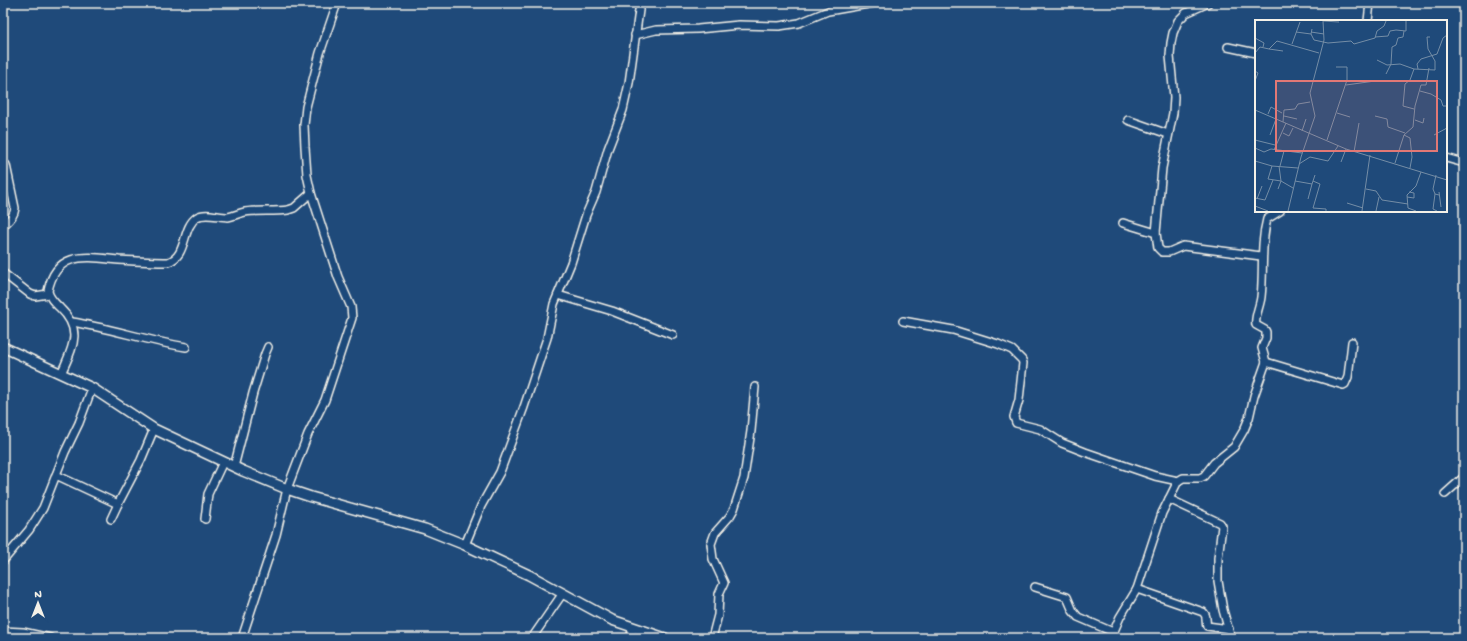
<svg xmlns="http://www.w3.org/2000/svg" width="1467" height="641" font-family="'Gochi Hand',sans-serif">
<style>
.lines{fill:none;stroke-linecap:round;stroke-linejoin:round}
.minor-casing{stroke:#f4f1e8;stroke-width:10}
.major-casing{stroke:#f4f1e8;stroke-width:12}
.minor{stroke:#1f4a7a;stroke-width:7}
.major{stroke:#1f4a7a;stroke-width:9}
.inset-road{fill:none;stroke:#748da6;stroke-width:1}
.view{fill:#e27875;fill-opacity:0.15;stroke:#e27875;stroke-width:2}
.inset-edge{fill:none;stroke:#f4f1e8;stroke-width:2}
</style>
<rect width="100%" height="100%" fill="#1f4a7a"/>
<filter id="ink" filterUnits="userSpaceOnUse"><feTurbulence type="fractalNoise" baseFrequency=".025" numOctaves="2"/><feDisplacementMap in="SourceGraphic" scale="8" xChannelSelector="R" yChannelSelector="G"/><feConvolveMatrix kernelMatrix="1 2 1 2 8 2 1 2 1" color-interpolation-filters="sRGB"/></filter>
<g filter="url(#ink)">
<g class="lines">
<defs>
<g id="minor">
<path d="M 1208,3 L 1186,13 L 1178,21 L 1173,33 L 1171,43 L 1170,56 L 1174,97 L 1173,113 L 1162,168 L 1156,233 L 1158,248 L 1162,252 L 1169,252 L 1183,246 L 1261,256"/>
<path d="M 1368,21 L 1370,3"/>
<path d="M 635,35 L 656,30 L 698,29 L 739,25 L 779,26 L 799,23 L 828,11 L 874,3"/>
<path d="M 1228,47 L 1256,53"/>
<path d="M 1128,120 L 1168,134"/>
<path d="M 1446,158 L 1464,163"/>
<path d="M 1123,223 L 1156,233"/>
<path d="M 3,226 C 9,220 14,217 15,208 L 6,165"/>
<path d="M 3,273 L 30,294 L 35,296 L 48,294"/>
<path d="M 558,295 L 612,311 L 673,335"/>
<path d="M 903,321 L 953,330 L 998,344 L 1012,350 L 1022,360 L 1023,363 L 1019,400 L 1014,417 L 1016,423 L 1040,429 L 1062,443 L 1085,452 L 1155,476 L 1178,481"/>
<path d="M 72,322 C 110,328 148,341 186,347"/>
<path d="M 1266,362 L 1343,385 L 1345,384 L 1348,377 L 1352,342"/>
<path d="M 61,374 C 72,348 84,331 60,308 C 55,303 49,298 48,291 C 56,250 87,257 119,260 C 135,261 151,262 168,262 C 188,256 181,228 197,217 C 205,212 218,217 228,217 C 234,216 239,213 245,212 C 259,210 274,212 288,210 L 294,208 L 311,193"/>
<path d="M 234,467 L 253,393 L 265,354 L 268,347"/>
<path d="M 56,475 L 118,504 L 141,460 L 154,429"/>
<path d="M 1445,494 L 1464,477"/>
<path d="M 1169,499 L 1220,523 L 1222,526 L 1218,558 L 1218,581 L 1223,610 L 1231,638"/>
<path d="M 111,519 L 118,504"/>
<path d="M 205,519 L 208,494 L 223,462"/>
<path d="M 465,545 L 481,506 L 500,472 L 524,407 L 547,338 L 554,304 L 571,263 L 586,215 L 596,192 L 608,149 L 623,110 L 629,83 L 640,3"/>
<path d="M 3,561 L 29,530 L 43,508 L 65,452 L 79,423 L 92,388"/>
<path d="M 1035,587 L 1067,597 L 1073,611 L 1078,617 L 1113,632"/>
<path d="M 1137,589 L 1203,612 C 1208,616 1205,620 1207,626 L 1229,629"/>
<path d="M 3,631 L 23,632 L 50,638"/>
<path d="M 242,638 L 276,535 L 287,489 L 308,434 L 325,400 L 352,318 L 351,307 L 338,277 L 311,193 L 307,175 L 305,147 L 304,125 L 306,107 L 320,53 L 337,3"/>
<path d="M 532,638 L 563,593"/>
<path d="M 630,638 L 633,628"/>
<path d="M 712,638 L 718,615 L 719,594 L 724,583 L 713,559 L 711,544 L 715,533 L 730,516 L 734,509 L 744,478 L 751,431 L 755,387"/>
<path d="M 1111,638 L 1120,617 L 1137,589 L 1162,513 L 1178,481 L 1183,478 L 1200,478 L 1204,476 L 1214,463 L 1234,447 L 1244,430 L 1249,418 L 1254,396 L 1266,362 L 1262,348 L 1266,338 L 1266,332 L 1265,330 L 1256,325 C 1254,318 1260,306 1261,297 C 1264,271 1260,245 1267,219 L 1280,211"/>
</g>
<path id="major" d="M 3,347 L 92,388 L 154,429 L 243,471 L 287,489 L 311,497 L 425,529 L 465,545 L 529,575 L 612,620 L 665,638"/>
</defs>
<use href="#minor" class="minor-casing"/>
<use href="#major" class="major-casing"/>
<use href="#minor" class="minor"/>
<use href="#major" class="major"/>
</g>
</g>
<g transform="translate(1255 20)">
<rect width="192" height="192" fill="#1f4a7a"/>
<path class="inset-road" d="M 68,1 L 84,2M 57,9 L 56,14 L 59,20 L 73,23 L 96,21 L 99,24 L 120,18 L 122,11 L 129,6 L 131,1M 41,12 L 56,14M 56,12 L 69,14M 120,17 L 133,16 L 135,11 L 141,10 L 151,11 L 151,1M 0,18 L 9,23 L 8,27M 37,24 L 45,2M 14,29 L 28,31M 0,33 L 5,27 L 14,29 L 22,21 L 64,33M 122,40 L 132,45 L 145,44 L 159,49 L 180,50 L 180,41 L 173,29 L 172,17 L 175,17M 163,49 L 162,44 L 166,39 L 182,34 L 188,18 L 192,15M 0,51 L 3,53 L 0,61M 131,54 L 136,44 L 137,27 L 141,25 L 143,18 L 148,17 L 149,11M 91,65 L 120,61M 165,71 L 176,74 L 186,80 L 188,86 L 192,86M 159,89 L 148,86 L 150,64 L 155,60 L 159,49M 0,90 L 91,129 L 192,160M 82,93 L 95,97M 13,94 L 16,87 L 27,93M 29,96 L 42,99M 120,96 L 132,99 L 133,107 L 150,113M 160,100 L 168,103 L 169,98M 28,102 L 29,90 L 40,89 L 43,84 L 55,82M 47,111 L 51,99M 28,113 L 34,116 L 38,108M 15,115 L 21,99M 149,115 L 155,118 L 157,137 L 155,148M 179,115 L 192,108M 0,120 L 20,125M 72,120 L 92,60 L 92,47 L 81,47M 0,128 L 9,132 L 16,129 L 47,133M 19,130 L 31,103M 99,132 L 104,103M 0,141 L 17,146 L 43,148M 86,142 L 91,129M 140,143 L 149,115 L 158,107 L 160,86 L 166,65 L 171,65 L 174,48M 44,144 L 55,137 L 73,141 L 83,126M 17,146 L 13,159 L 26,161 L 23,169M 24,146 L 26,161 L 38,168M 25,146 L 29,131M 181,155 L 178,169 L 180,174 L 184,175M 40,161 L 57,164 L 60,155M 58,161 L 65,164 L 58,188 L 71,189 L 71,191M 111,169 L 121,171 L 127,180 L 153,184M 184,172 L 186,187M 180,174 L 178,189 L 182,191M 152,177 L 159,178 L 159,173 L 154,172M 0,178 L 10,180 L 18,160M 2,179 L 7,166M 53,179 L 57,164M 92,183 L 108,188M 0,186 L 13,191M 33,191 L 46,137 L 60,96 L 55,73 L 69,20 L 68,1M 107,191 L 115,135M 121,191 L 124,177M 161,191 L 153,188 L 152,175 L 161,166 L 166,152"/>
<path class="view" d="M 21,61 L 182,61 L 182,131 L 21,131 Z"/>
<rect width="192" height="192" class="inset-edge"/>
</g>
<rect width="1467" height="641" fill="none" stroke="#1f4a7a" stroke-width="16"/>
<rect x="8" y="8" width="1451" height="625" fill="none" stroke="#f4f1e8" stroke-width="1.5" filter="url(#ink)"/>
<g transform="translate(38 603)" stroke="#1f4a7a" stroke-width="3" paint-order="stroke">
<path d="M0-3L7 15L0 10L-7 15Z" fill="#f4f1e8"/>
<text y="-6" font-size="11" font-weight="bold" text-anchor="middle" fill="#f4f1e8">N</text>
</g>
</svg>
